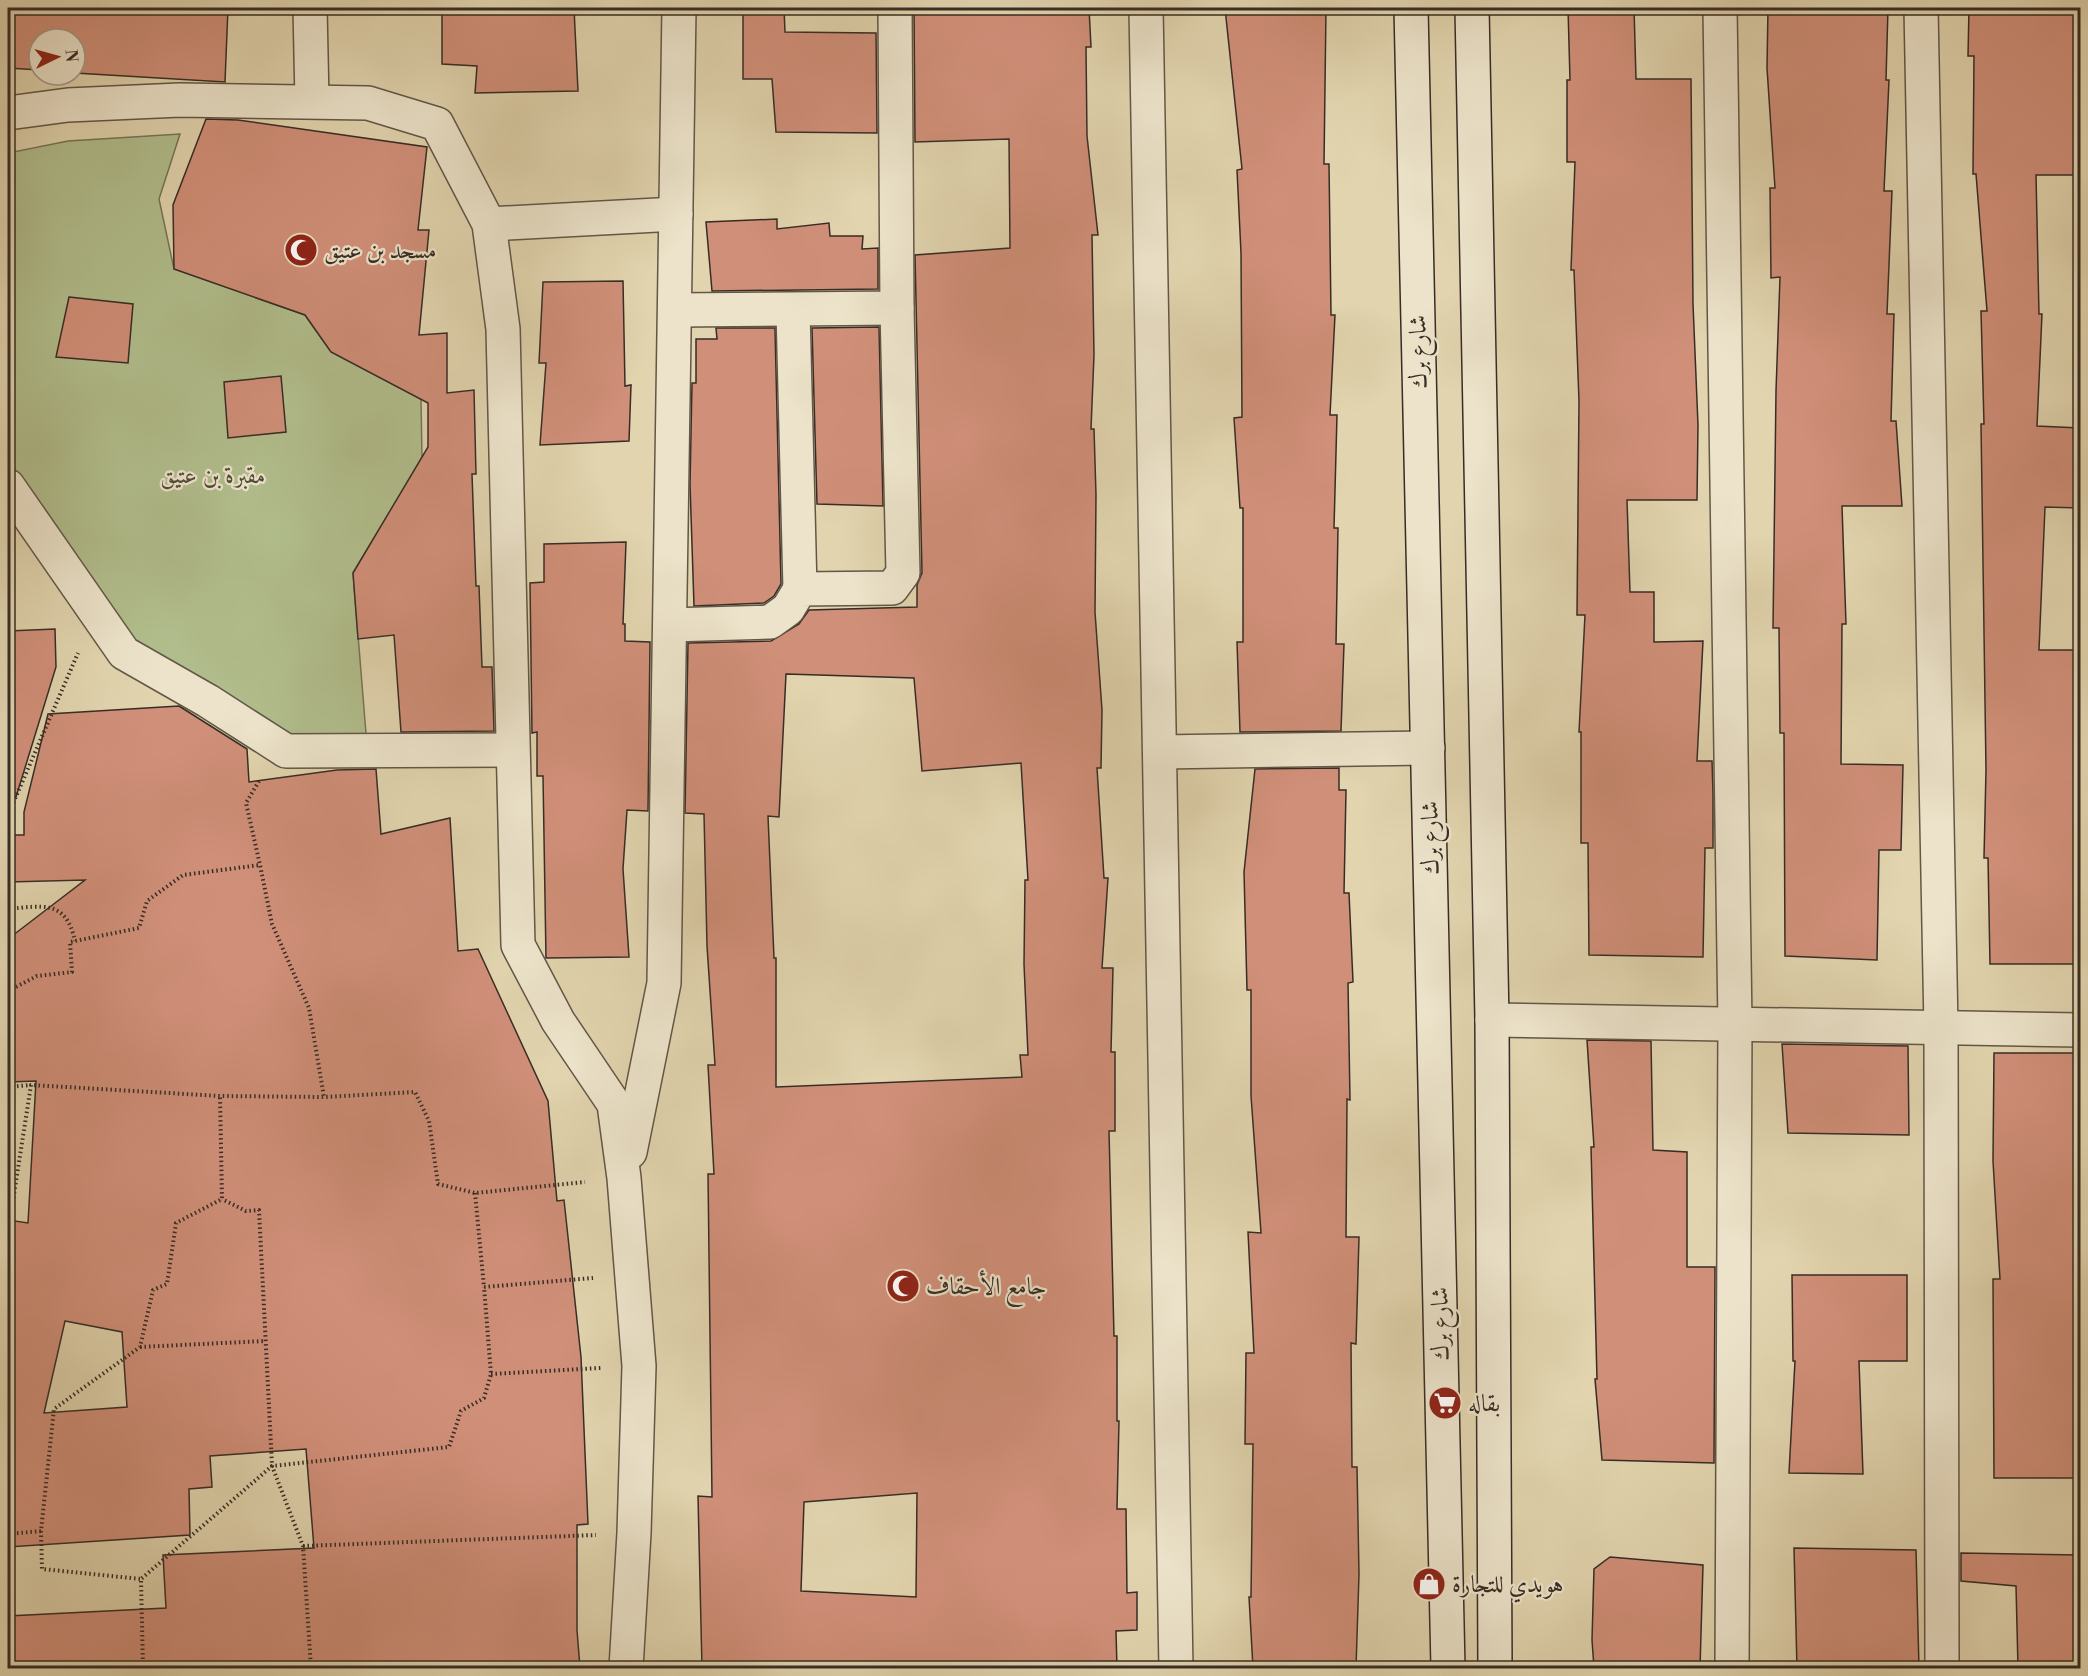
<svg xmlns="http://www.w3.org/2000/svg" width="2088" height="1676" font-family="'Libre Bodoni',Amiri,serif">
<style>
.green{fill:#b1bd8c;stroke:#747558;stroke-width:1.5}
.building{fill:#d08f79;stroke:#372d25;stroke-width:1.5;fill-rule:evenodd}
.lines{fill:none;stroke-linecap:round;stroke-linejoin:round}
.minor-casing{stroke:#625747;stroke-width:36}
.secondary-casing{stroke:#372d25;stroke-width:36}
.path{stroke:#372d25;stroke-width:4;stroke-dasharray:1.5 3;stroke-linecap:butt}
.minor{stroke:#ece3ca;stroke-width:33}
.secondary{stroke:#ece3ca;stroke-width:33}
.labels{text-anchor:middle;stroke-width:4.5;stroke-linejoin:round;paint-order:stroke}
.poi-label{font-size:24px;fill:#372d25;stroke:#ece3ca;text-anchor:start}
.street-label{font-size:24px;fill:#372d25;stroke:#ece3ca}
.park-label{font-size:24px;font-style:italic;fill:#4f4a3a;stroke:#ece3ca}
</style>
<rect width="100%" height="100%" fill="#e1d4ae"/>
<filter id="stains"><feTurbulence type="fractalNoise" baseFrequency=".00333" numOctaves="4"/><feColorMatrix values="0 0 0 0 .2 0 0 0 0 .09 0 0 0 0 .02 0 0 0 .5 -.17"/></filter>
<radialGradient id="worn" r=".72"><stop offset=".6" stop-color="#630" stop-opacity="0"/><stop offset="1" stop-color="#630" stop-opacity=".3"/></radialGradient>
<path class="green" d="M 180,134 L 159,199 L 174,269 L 305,315 L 331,352 L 421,399 L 422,458 L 353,573 L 367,746 L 286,744 L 148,662 L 8,476 L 8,153 L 68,141 Z"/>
<g class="building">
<path d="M 8,8 L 228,8 L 225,82 L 75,73 L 75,39 L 39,39 L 39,70 L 8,68 Z"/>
<path d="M 442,8 L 574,8 L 578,91 L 475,93 L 477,66 L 442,64 Z"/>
<path d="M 743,8 L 784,8 L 785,32 L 876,33 L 877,133 L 776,132 L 772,79 L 743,79 Z"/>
<path d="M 914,8 L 1089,8 L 1091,47 L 1086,47 L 1087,136 L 1098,235 L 1092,235 L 1094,355 L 1091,429 L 1094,429 L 1096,495 L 1095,612 L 1102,710 L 1101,768 L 1097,768 L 1104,878 L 1108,878 L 1102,968 L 1113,968 L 1111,1052 L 1115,1052 L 1115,1131 L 1109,1131 L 1114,1336 L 1117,1336 L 1117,1421 L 1119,1421 L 1117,1509 L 1126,1509 L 1127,1593 L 1137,1592 L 1137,1630 L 1116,1631 L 1117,1668 L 702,1668 L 698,1496 L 712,1497 L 708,1174 L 714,1174 L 708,1065 L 715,1065 L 707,946 L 704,814 L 685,813 L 688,643 L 771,641 L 799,624 L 809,610 L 917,607 L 917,585 L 922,573 L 915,255 L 1010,248 L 1009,139 L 915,142 ZM 786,674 L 914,678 L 922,771 L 1021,763 L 1028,880 L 1025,880 L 1024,964 L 1028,1055 L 1020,1055 L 1022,1077 L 776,1087 L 776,958 L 774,958 L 768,816 L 779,817 ZM 917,1493 L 916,1597 L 801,1591 L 804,1502 Z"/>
<path d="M 1225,8 L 1326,8 L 1324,164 L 1329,164 L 1331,315 L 1335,315 L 1330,415 L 1337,415 L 1334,528 L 1338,528 L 1336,644 L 1344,644 L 1341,731 L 1240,732 L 1237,642 L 1243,642 L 1243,508 L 1240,508 L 1234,418 L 1242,417 L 1241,253 L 1237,170 L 1242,169 Z"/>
<path d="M 1568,8 L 1634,8 L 1636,79 L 1691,79 L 1693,304 L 1698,425 L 1697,500 L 1627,500 L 1630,592 L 1654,592 L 1654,642 L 1703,641 L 1697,761 L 1712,761 L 1713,794 L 1713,848 L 1705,848 L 1703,957 L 1589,955 L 1588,843 L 1581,843 L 1581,732 L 1579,732 L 1585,615 L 1577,615 L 1579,401 L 1574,270 L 1571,270 L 1575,162 L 1567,162 L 1567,80 L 1570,80 Z"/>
<path d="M 1768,8 L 1888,8 L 1886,80 L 1889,80 L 1884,191 L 1892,191 L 1887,314 L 1894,314 L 1891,421 L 1896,421 L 1902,506 L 1842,506 L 1846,624 L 1842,624 L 1841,764 L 1903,765 L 1901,850 L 1879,850 L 1877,960 L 1785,956 L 1784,733 L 1780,733 L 1779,628 L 1773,628 L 1776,391 L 1780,277 L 1771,278 L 1770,188 L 1775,188 L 1767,68 Z"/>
<path d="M 1969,8 L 2080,8 L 2080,175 L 2036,175 L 2039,314 L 2042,314 L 2037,426 L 2080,428 L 2080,508 L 2045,507 L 2039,650 L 2080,650 L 2080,964 L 1990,964 L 1988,858 L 1984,858 L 1986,770 L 1981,424 L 1984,424 L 1981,311 L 1987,311 L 1976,174 L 1973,174 L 1974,56 L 1968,56 Z"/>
<path d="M 206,119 L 238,120 L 427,147 L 418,230 L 429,230 L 419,335 L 447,333 L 447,393 L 474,390 L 476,474 L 472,474 L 476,586 L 479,586 L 482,667 L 492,667 L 494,731 L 401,732 L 394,635 L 358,639 L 353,573 L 428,447 L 428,403 L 331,352 L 305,315 L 174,269 L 173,205 Z"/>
<path d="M 777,219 L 777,229 L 829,223 L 830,236 L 863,236 L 862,249 L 878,248 L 878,289 L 712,291 L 706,222 Z"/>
<path d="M 623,281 L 625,386 L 631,385 L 629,441 L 540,445 L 546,363 L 539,363 L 543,282 Z"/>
<path d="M 69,297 L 133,304 L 128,363 L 56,357 Z"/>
<path d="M 879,327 L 883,506 L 817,504 L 812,328 Z"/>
<path d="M 716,328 L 775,328 L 781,584 L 774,596 L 764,603 L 694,606 L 690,484 L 692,383 L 696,383 L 696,339 L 717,339 Z"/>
<path d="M 281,376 L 286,432 L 228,438 L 224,382 Z"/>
<path d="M 626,542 L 623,624 L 625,624 L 625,641 L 650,642 L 648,811 L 627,810 L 623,869 L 629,957 L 546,958 L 543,776 L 537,776 L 537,732 L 532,733 L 530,583 L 544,582 L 544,544 Z"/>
<path d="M 55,629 L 56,667 L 16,797 L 8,796 L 8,631 Z"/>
<path d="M 179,706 L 247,749 L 249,782 L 337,770 L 376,769 L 381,834 L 450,818 L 458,951 L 478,949 L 548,1101 L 557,1201 L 564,1200 L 581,1357 L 588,1524 L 577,1525 L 577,1630 L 580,1668 L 8,1668 L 8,1616 L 166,1608 L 163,1555 L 314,1548 L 306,1449 L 210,1456 L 212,1487 L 189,1489 L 190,1535 L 8,1547 L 8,1220 L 28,1223 L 36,1081 L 8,1082 L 8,939 L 85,880 L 8,882 L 8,835 L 24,835 L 24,812 L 48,714 ZM 65,1321 L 122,1332 L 127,1407 L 44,1413 Z"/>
<path d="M 1339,768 L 1339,790 L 1346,790 L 1344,893 L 1349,893 L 1353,982 L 1348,983 L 1350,1100 L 1347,1099 L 1346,1237 L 1359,1237 L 1356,1344 L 1351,1343 L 1352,1467 L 1357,1467 L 1359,1574 L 1356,1668 L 1253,1668 L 1249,1597 L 1251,1597 L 1253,1444 L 1245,1444 L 1246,1353 L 1254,1353 L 1248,1232 L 1261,1233 L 1251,1096 L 1251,990 L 1247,990 L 1244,872 L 1255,769 Z"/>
<path d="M 1587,1040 L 1651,1041 L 1653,1150 L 1687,1152 L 1687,1267 L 1715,1267 L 1714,1463 L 1602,1460 L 1595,1379 L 1597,1379 L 1591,1147 L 1594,1147 Z"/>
<path d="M 1782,1044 L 1908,1046 L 1909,1135 L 1788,1133 Z"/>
<path d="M 1994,1053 L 2080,1053 L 2080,1478 L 1994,1478 L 1993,1279 L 2000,1279 L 1993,1161 Z"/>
<path d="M 1792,1275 L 1907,1275 L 1907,1361 L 1859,1361 L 1863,1474 L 1789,1473 L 1795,1361 L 1793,1361 Z"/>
<path d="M 1794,1548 L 1916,1550 L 1919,1668 L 1797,1668 Z"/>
<path d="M 1961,1553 L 2080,1555 L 2080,1668 L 2018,1668 L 2016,1586 L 1961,1581 Z"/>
<path d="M 1610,1557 L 1703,1565 L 1700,1668 L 1594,1668 L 1592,1640 L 1594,1569 Z"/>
</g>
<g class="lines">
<defs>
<g id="minor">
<path d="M 310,8 L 312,101"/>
<path d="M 1146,8 L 1176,1668"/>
<path d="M 1720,8 L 1735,1024 L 1732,1668"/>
<path d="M 1921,8 L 1941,1028 L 1942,1668"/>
<path d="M 8,113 L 68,105 L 180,100 L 368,103 L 437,124 L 489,224 L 503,329 L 518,945 L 558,1021 L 614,1104 L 624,1178 L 639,1366 L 634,1533 L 626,1668"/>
<path d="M 489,224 L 676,214"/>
<path d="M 675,310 L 897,308 L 895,8"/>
<path d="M 793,311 L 800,589"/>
<path d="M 8,486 L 124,653 L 208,701 L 286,751 L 512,750"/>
<path d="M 670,625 L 770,622 L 788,609 L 800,589 L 892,588 L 903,573 L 897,308"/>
<path d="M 1160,752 L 1428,748"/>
<path d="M 1492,1020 L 2080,1030"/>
<path d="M 630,1152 L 664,983 L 679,8"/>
</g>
<g id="secondary">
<path d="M 1411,8 L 1448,1668"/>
<path d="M 1472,8 L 1492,1020 L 1495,1668"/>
</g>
</defs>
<use href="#minor" class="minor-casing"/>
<use href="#secondary" class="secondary-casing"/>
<g class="path">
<path d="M 259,781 L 246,803 L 260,865"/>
<path d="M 8,815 L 78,653"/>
<path d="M 8,909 C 42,906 66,899 75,941"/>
<path d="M 8,991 L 37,976 L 72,972 L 70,942 L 139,928 L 147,901 L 183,875 L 260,865 L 272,924 L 309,1008 L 324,1097"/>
<path d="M 8,1087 L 31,1085"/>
<path d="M 475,1193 L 484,1287 L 593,1278"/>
<path d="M 8,1207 L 12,1207 L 31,1085 L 220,1096 L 324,1097 L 415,1092 L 429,1121 L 438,1184 L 475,1193 L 585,1182"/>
<path d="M 140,1347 L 265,1341"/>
<path d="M 491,1374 L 601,1368"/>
<path d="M 41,1531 L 42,1569 L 141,1579"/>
<path d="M 8,1534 L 41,1531 L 54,1409 L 140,1347 L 153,1290 L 167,1284 L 176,1223 L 222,1199 L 220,1096"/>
<path d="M 303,1546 L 596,1535"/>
<path d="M 143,1668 L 141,1579 L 272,1466 L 259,1210 L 246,1211 L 222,1199"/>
<path d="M 311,1668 L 303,1546 L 272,1466 L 449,1447 L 461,1411 L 484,1398 L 491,1374 L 484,1287"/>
</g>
<use href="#minor" class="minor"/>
<use href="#secondary" class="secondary"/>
</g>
<defs>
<symbol id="mosque-disc" viewBox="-11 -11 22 22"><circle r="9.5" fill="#8f2418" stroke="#ece3ca"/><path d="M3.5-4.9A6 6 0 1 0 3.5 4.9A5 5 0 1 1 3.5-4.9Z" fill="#fff"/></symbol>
<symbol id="supermarket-disc" viewBox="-11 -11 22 22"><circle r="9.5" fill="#8f2418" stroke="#ece3ca"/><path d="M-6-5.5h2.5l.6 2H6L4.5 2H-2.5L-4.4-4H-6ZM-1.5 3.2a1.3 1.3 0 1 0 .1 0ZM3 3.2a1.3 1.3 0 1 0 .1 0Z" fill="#fff"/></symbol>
<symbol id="shop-disc" viewBox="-11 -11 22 22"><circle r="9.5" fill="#8f2418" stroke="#ece3ca"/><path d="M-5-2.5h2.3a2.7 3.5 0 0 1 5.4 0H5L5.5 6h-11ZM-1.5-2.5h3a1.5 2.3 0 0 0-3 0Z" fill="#fff"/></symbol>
</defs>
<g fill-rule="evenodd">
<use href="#mosque-disc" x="282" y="231" width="38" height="38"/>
<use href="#mosque-disc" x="884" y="1267" width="38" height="38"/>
<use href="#supermarket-disc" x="1426" y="1384" width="38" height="38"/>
<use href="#shop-disc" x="1410" y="1565" width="38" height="38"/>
</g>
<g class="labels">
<g class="poi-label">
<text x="324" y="258">مسجد بن عتيق</text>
<text x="926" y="1294">جامع الأحقاف</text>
<text x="1468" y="1411">بقاله</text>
<text x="1452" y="1592">هويدي للتجارة</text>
</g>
<g class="street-label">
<text transform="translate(1418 352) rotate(-91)" y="8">شارع برك</text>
<text transform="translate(1430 838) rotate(-91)" y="8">شارع برك</text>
<text transform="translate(1440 1324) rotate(-91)" y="8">شارع برك</text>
</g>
<g class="park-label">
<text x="213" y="483">مقبرة بن عتيق</text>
</g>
</g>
<rect width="2088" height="1676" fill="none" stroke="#e1d4ae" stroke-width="30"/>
<rect x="9" y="9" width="2070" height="1658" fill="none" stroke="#372d25" stroke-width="3"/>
<rect x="15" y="15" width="2058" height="1646" fill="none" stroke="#372d25" stroke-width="1.5"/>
<g transform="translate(57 57) rotate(85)"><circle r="28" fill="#ece3ca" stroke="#a49a88" stroke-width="1.5"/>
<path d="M0-4.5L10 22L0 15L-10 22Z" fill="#8f2418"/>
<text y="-9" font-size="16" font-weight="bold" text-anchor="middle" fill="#372d25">N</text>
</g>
<rect width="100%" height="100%" filter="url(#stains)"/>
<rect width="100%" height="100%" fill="url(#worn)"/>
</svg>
